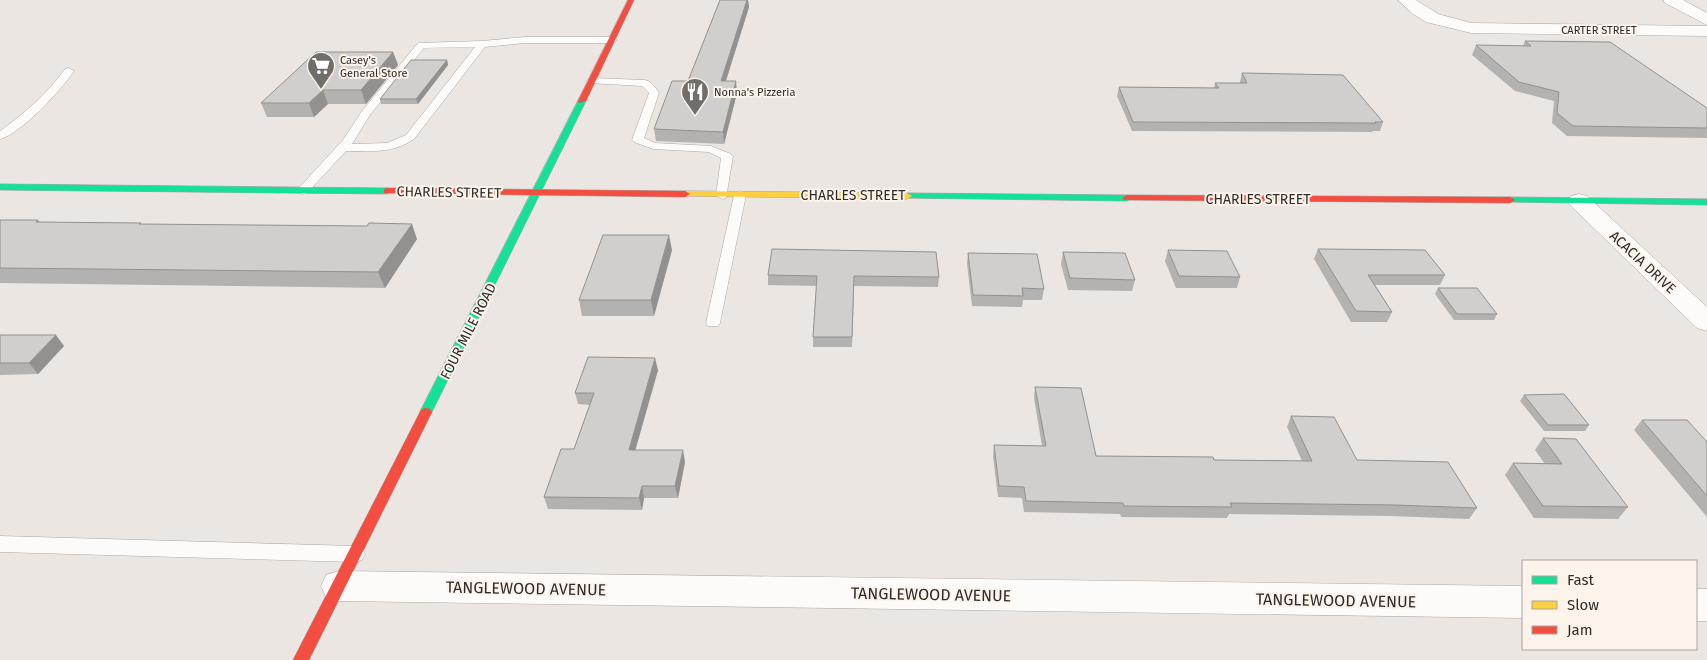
<svg xmlns="http://www.w3.org/2000/svg" width="1707" height="660" font-family="'Fira Sans',sans-serif">
<style>
.lines{fill:none;stroke-linecap:round;stroke-linejoin:round}
.lane-casing{stroke:#aba7a3;stroke-width:1}
.street-casing{stroke:#aba7a3;stroke-width:1}
.fast-casing{stroke:#aba7a3;stroke-width:1}
.slow-casing{stroke:#aba7a3;stroke-width:1}
.jam-casing{stroke:#aba7a3;stroke-width:1}
.lane{fill:#fcfbfa;fill-rule:evenodd}
.street{fill:#fcfbfa;fill-rule:evenodd}
.fast{fill:#16e098;fill-rule:evenodd}
.slow{fill:#ffcf43;fill-rule:evenodd}
.jam{fill:#f24e42;fill-rule:evenodd}
.wall{fill:#b4b2b1}
.shaded-wall{fill:#929190}
.building{fill:#d1cfce;stroke:#929190}
.labels{text-anchor:middle;stroke-width:4;stroke-linejoin:round;paint-order:stroke}
.far-street-label{font-size:11px;fill:#2f2c29;stroke:#fcf3eb}
.far-poi-label{font-size:11px;fill:#2f2c29;stroke:#fcf3eb;text-anchor:start}
.street-label{font-size:14px;fill:#2f2c29;stroke:#fcf3eb}
.near-street-label{font-size:16px;fill:#2f2c29;stroke:#fcf3eb}
</style>
<rect width="100%" height="100%" fill="#ebe6e1"/>
<g class="lines">
<defs>
<g id="lane">
<path d="M 525,37 L 612,37 L 617,40 L 612,43 L 525,43 L 485,47 L 414,139 C 393,154 369,151 346,151 L 307,193 L 303,194 L 297,190 L 343,140 L 362,111 L 418,43 L 482,41 ZM 475,47 L 406,135 L 387,143 L 352,144 L 370,115 L 424,48 Z"/>
<path d="M 69,68 L 74,71 C 62,89 21,134 0,139 L 0,131 C 25,113 47,94 65,69 Z"/>
<path d="M 592,78 L 645,80 C 651,81 656,88 659,93 L 644,138 L 655,143 L 711,146 L 731,154 L 733,156 L 726,198 L 722,199 L 716,195 L 721,158 L 709,152 L 653,149 L 634,142 L 632,140 L 649,93 L 642,86 L 588,83 L 587,81 Z"/>
<path d="M 740,191 L 746,195 L 720,323 L 718,326 L 708,326 L 706,323 L 734,195 Z"/>
<path d="M 0,536 L 355,546 L 362,548 L 365,554 L 362,560 L 355,562 L 0,552 Z"/>
</g>
<g id="street">
<path d="M 1398,0 L 1416,0 L 1438,14 L 1471,23 L 1707,26 L 1707,36 L 1471,33 L 1426,22 L 1413,14 Z"/>
<path d="M 1663,0 L 1683,0 L 1707,13 L 1707,25 L 1665,3 Z"/>
<path d="M 1579,194 L 1587,196 L 1707,307 L 1707,331 L 1697,328 L 1571,206 L 1567,201 L 1571,196 Z"/>
<path d="M 339,571 L 1523,586 L 1523,618 L 339,601 L 326,597 L 321,586 L 326,575 Z"/>
<rect x="1696" y="589" width="11" height="32"/>
</g>
<g id="fast">
<path d="M 579,99 L 586,101 L 432,412 L 430,415 L 422,415 L 420,412 Z"/>
<path d="M 0,184 L 387,188 L 392,191 L 387,194 L 0,190 Z"/>
<path d="M 907,193 L 1127,195 L 1132,198 L 1127,201 L 904,198 L 902,196 Z"/>
<path d="M 1510,197 L 1707,199 L 1707,205 L 1507,202 L 1507,198 Z"/>
</g>
<path id="slow" d="M 685,191 L 907,193 L 912,196 L 907,199 L 682,196 L 682,192 Z"/>
<g id="jam">
<path d="M 628,0 L 634,0 L 586,101 L 579,103 L 578,101 Z"/>
<path d="M 387,188 L 685,191 L 690,194 L 685,197 L 384,193 L 384,189 Z"/>
<path d="M 1127,195 L 1510,197 L 1515,200 L 1510,203 L 1124,200 L 1122,198 Z"/>
<path d="M 426,408 L 430,409 L 432,412 L 309,660 L 293,660 L 420,412 L 422,409 Z"/>
</g>
</defs>
<use href="#lane" class="lane-casing"/>
<use href="#street" class="street-casing"/>
<use href="#fast" class="fast-casing"/>
<use href="#slow" class="slow-casing"/>
<use href="#jam" class="jam-casing"/>
<use href="#lane" class="lane"/>
<use href="#street" class="street"/>
<use href="#fast" class="fast"/>
<use href="#slow" class="slow"/>
<use href="#jam" class="jam"/>
</g>
<g class="wall">
<path d="M 720,0 L 748,0 L 749,7 L 726,81 L 737,93 L 724,144 L 656,141 L 654,129 L 688,81 Z"/>
<path d="M 1525,41 L 1707,108 L 1707,138 L 1567,136 L 1552,123 L 1554,101 L 1515,91 L 1472,55 L 1476,45 L 1523,46 Z"/>
<path d="M 393,52 L 398,65 L 366,104 L 328,104 L 314,117 L 267,117 L 261,103 Z"/>
<path d="M 447,60 L 448,65 L 418,104 L 381,104 L 380,99 Z"/>
<path d="M 1242,73 L 1383,122 L 1380,131 L 1373,131 L 1372,132 L 1132,131 L 1117,96 L 1119,87 L 1214,88 L 1215,83 L 1240,83 L 1240,82 Z"/>
<path d="M 0,220 L 38,220 L 40,222 L 141,224 L 417,239 L 385,288 L 0,283 Z"/>
<path d="M 1318,249 L 1445,275 L 1440,285 L 1375,285 L 1392,312 L 1387,322 L 1351,322 L 1314,259 Z"/>
<path d="M 672,250 L 654,316 L 582,316 L 579,300 Z"/>
<path d="M 1168,250 L 1240,277 L 1237,288 L 1176,288 L 1165,261 Z"/>
<path d="M 1063,252 L 1135,280 L 1132,291 L 1068,290 L 1061,264 Z"/>
<path d="M 968,253 L 1044,289 L 1042,300 L 1023,300 L 1022,307 L 972,306 L 967,264 Z"/>
<path d="M 768,275 L 939,277 L 938,287 L 854,286 L 852,347 L 813,347 L 813,337 L 817,286 L 768,285 Z"/>
<path d="M 1438,288 L 1497,314 L 1494,320 L 1454,320 L 1435,294 Z"/>
<path d="M 0,335 L 64,346 L 38,374 L 0,375 Z"/>
<path d="M 658,370 L 635,450 L 685,462 L 678,498 L 644,498 L 642,510 L 548,509 L 544,497 L 574,449 L 590,405 L 578,404 L 575,393 Z"/>
<path d="M 1035,387 L 1096,456 L 1214,460 L 1302,461 L 1287,427 L 1291,416 L 1357,460 L 1477,508 L 1469,519 L 1390,516 L 1229,514 L 1227,518 L 1121,517 L 1120,514 L 1024,512 L 1022,498 L 998,497 L 993,456 L 994,445 L 1042,446 L 1034,398 Z"/>
<path d="M 1524,395 L 1589,425 L 1585,431 L 1544,431 L 1520,401 Z"/>
<path d="M 1642,420 L 1707,442 L 1707,517 L 1634,430 Z"/>
<path d="M 1543,438 L 1628,507 L 1618,519 L 1534,518 L 1505,475 L 1513,463 L 1545,464 L 1535,450 Z"/>
</g>
<g class="shaded-wall">
<path d="M 747,0 L 748,0 L 749,7 L 722,93 L 721,81 Z"/>
<path d="M 393,52 L 398,65 L 366,104 L 361,90 Z"/>
<path d="M 447,60 L 448,65 L 418,104 L 416,99 Z"/>
<path d="M 736,81 L 737,93 L 724,144 L 723,132 Z"/>
<path d="M 323,90 L 328,104 L 314,117 L 309,103 Z"/>
<path d="M 412,224 L 417,239 L 385,288 L 378,272 Z"/>
<path d="M 669,235 L 672,250 L 654,316 L 651,300 Z"/>
<path d="M 56,335 L 64,346 L 38,374 L 29,363 Z"/>
<path d="M 655,358 L 658,370 L 632,462 L 629,450 Z"/>
<path d="M 683,450 L 685,462 L 678,498 L 675,486 Z"/>
<path d="M 642,486 L 644,498 L 642,510 L 639,498 Z"/>
</g>
<g class="building">
<path d="M 720,0 L 747,0 L 721,81 L 736,81 L 723,132 L 654,129 L 672,81 L 688,81 Z"/>
<path d="M 1525,41 L 1610,42 L 1707,108 L 1707,128 L 1573,126 L 1557,113 L 1559,92 L 1519,82 L 1476,45 L 1531,46 Z"/>
<path d="M 316,52 L 393,52 L 361,90 L 323,90 L 309,103 L 261,103 Z"/>
<path d="M 411,60 L 447,60 L 416,99 L 380,99 Z"/>
<path d="M 1242,73 L 1343,75 L 1383,122 L 1375,122 L 1376,123 L 1133,122 L 1119,87 L 1219,88 L 1215,83 L 1247,83 Z"/>
<path d="M 0,220 L 38,220 L 36,222 L 141,223 L 139,224 L 367,226 L 369,223 L 412,224 L 378,272 L 0,268 Z"/>
<path d="M 603,235 L 669,235 L 651,300 L 579,300 Z"/>
<path d="M 772,249 L 936,252 L 939,277 L 854,276 L 852,337 L 813,337 L 817,276 L 768,275 Z"/>
<path d="M 1318,249 L 1425,250 L 1445,275 L 1368,275 L 1392,312 L 1356,311 Z"/>
<path d="M 1168,250 L 1227,251 L 1240,277 L 1179,276 Z"/>
<path d="M 1063,252 L 1125,253 L 1135,280 L 1070,278 Z"/>
<path d="M 968,253 L 1037,254 L 1044,289 L 1022,288 L 1023,296 L 973,295 Z"/>
<path d="M 1438,288 L 1477,288 L 1497,314 L 1457,314 Z"/>
<path d="M 0,335 L 56,335 L 29,363 L 0,363 Z"/>
<path d="M 588,357 L 655,358 L 629,450 L 683,450 L 675,486 L 642,486 L 639,498 L 544,497 L 561,449 L 574,449 L 594,393 L 575,393 Z"/>
<path d="M 1035,387 L 1081,388 L 1096,456 L 1213,457 L 1214,460 L 1312,461 L 1291,416 L 1334,417 L 1357,460 L 1448,462 L 1477,508 L 1396,505 L 1230,503 L 1232,507 L 1124,506 L 1123,503 L 1026,501 L 1024,487 L 999,486 L 994,445 L 1046,446 Z"/>
<path d="M 1564,394 L 1589,425 L 1548,425 L 1524,395 Z"/>
<path d="M 1642,420 L 1687,420 L 1707,442 L 1707,496 Z"/>
<path d="M 1543,438 L 1576,439 L 1628,507 L 1543,506 L 1513,463 L 1562,464 Z"/>
</g>
<defs>
<symbol id="supermarket-pin" viewBox="-11 -11 22 30"><path d="M0 17L-7.5 6A9.5 9.5 0 1 1 7.5 6Z" fill="#716d69" stroke="#fcf3eb"/><path d="M-6-5.5h2.5l.6 2H6L4.5 2H-2.5L-4.4-4H-6ZM-1.5 3.2a1.3 1.3 0 1 0 .1 0ZM3 3.2a1.3 1.3 0 1 0 .1 0Z" fill="#fff"/></symbol>
<symbol id="restaurant-pin" viewBox="-11 -11 22 30"><path d="M0 17L-7.5 6A9.5 9.5 0 1 1 7.5 6Z" fill="#716d69" stroke="#fcf3eb"/><path d="M-5-6h1v4h1v-4h1v4h1v-4h1v5L-1.5 .5V6h-2V.5L-5-1ZM5-6V6H3V1.5H1.5Q1.5-4 5-6Z" fill="#fff"/></symbol>
</defs>
<g fill-rule="evenodd">
<use href="#supermarket-pin" x="305" y="50" width="32" height="43"/>
<use href="#restaurant-pin" x="679" y="76" width="32" height="43"/>
</g>
<g class="labels">
<g class="far-street-label">
<text x="1599" y="34">CARTER STREET</text>
</g>
<g class="far-poi-label">
<text x="340" y="64">Casey's<tspan x="340" dy="13">General Store</tspan></text>
<text x="714" y="96">Nonna's Pizzeria</text>
</g>
<g class="street-label">
<text transform="translate(449 192) rotate(1)" y="5">CHARLES STREET</text>
<text x="853" y="200">CHARLES STREET</text>
<text x="1258" y="204">CHARLES STREET</text>
<text transform="translate(1643 262) rotate(43)" y="5">ACACIA DRIVE</text>
<text transform="translate(468 331) rotate(-63)" y="5">FOUR MILE ROAD</text>
</g>
<g class="near-street-label">
<text transform="translate(526 588) rotate(1)" y="6">TANGLEWOOD AVENUE</text>
<text transform="translate(931 594) rotate(1)" y="6">TANGLEWOOD AVENUE</text>
<text transform="translate(1336 600) rotate(1)" y="6">TANGLEWOOD AVENUE</text>
</g>
</g>
<rect x="1522" y="560" width="175" height="90" fill="#fcf3eb" stroke="#aaa39d"/>
<rect x="1532" y="576" width="25" height="8" fill="#16e098" stroke="#aaa39d"/>
<text x="1567" y="585" font-size="15" fill="#2f2c29">Fast</text>
<rect x="1532" y="601" width="25" height="8" fill="#ffcf43" stroke="#aaa39d"/>
<text x="1567" y="610" font-size="15" fill="#2f2c29">Slow</text>
<rect x="1532" y="626" width="25" height="8" fill="#f24e42" stroke="#aaa39d"/>
<text x="1567" y="635" font-size="15" fill="#2f2c29">Jam</text>
</svg>
